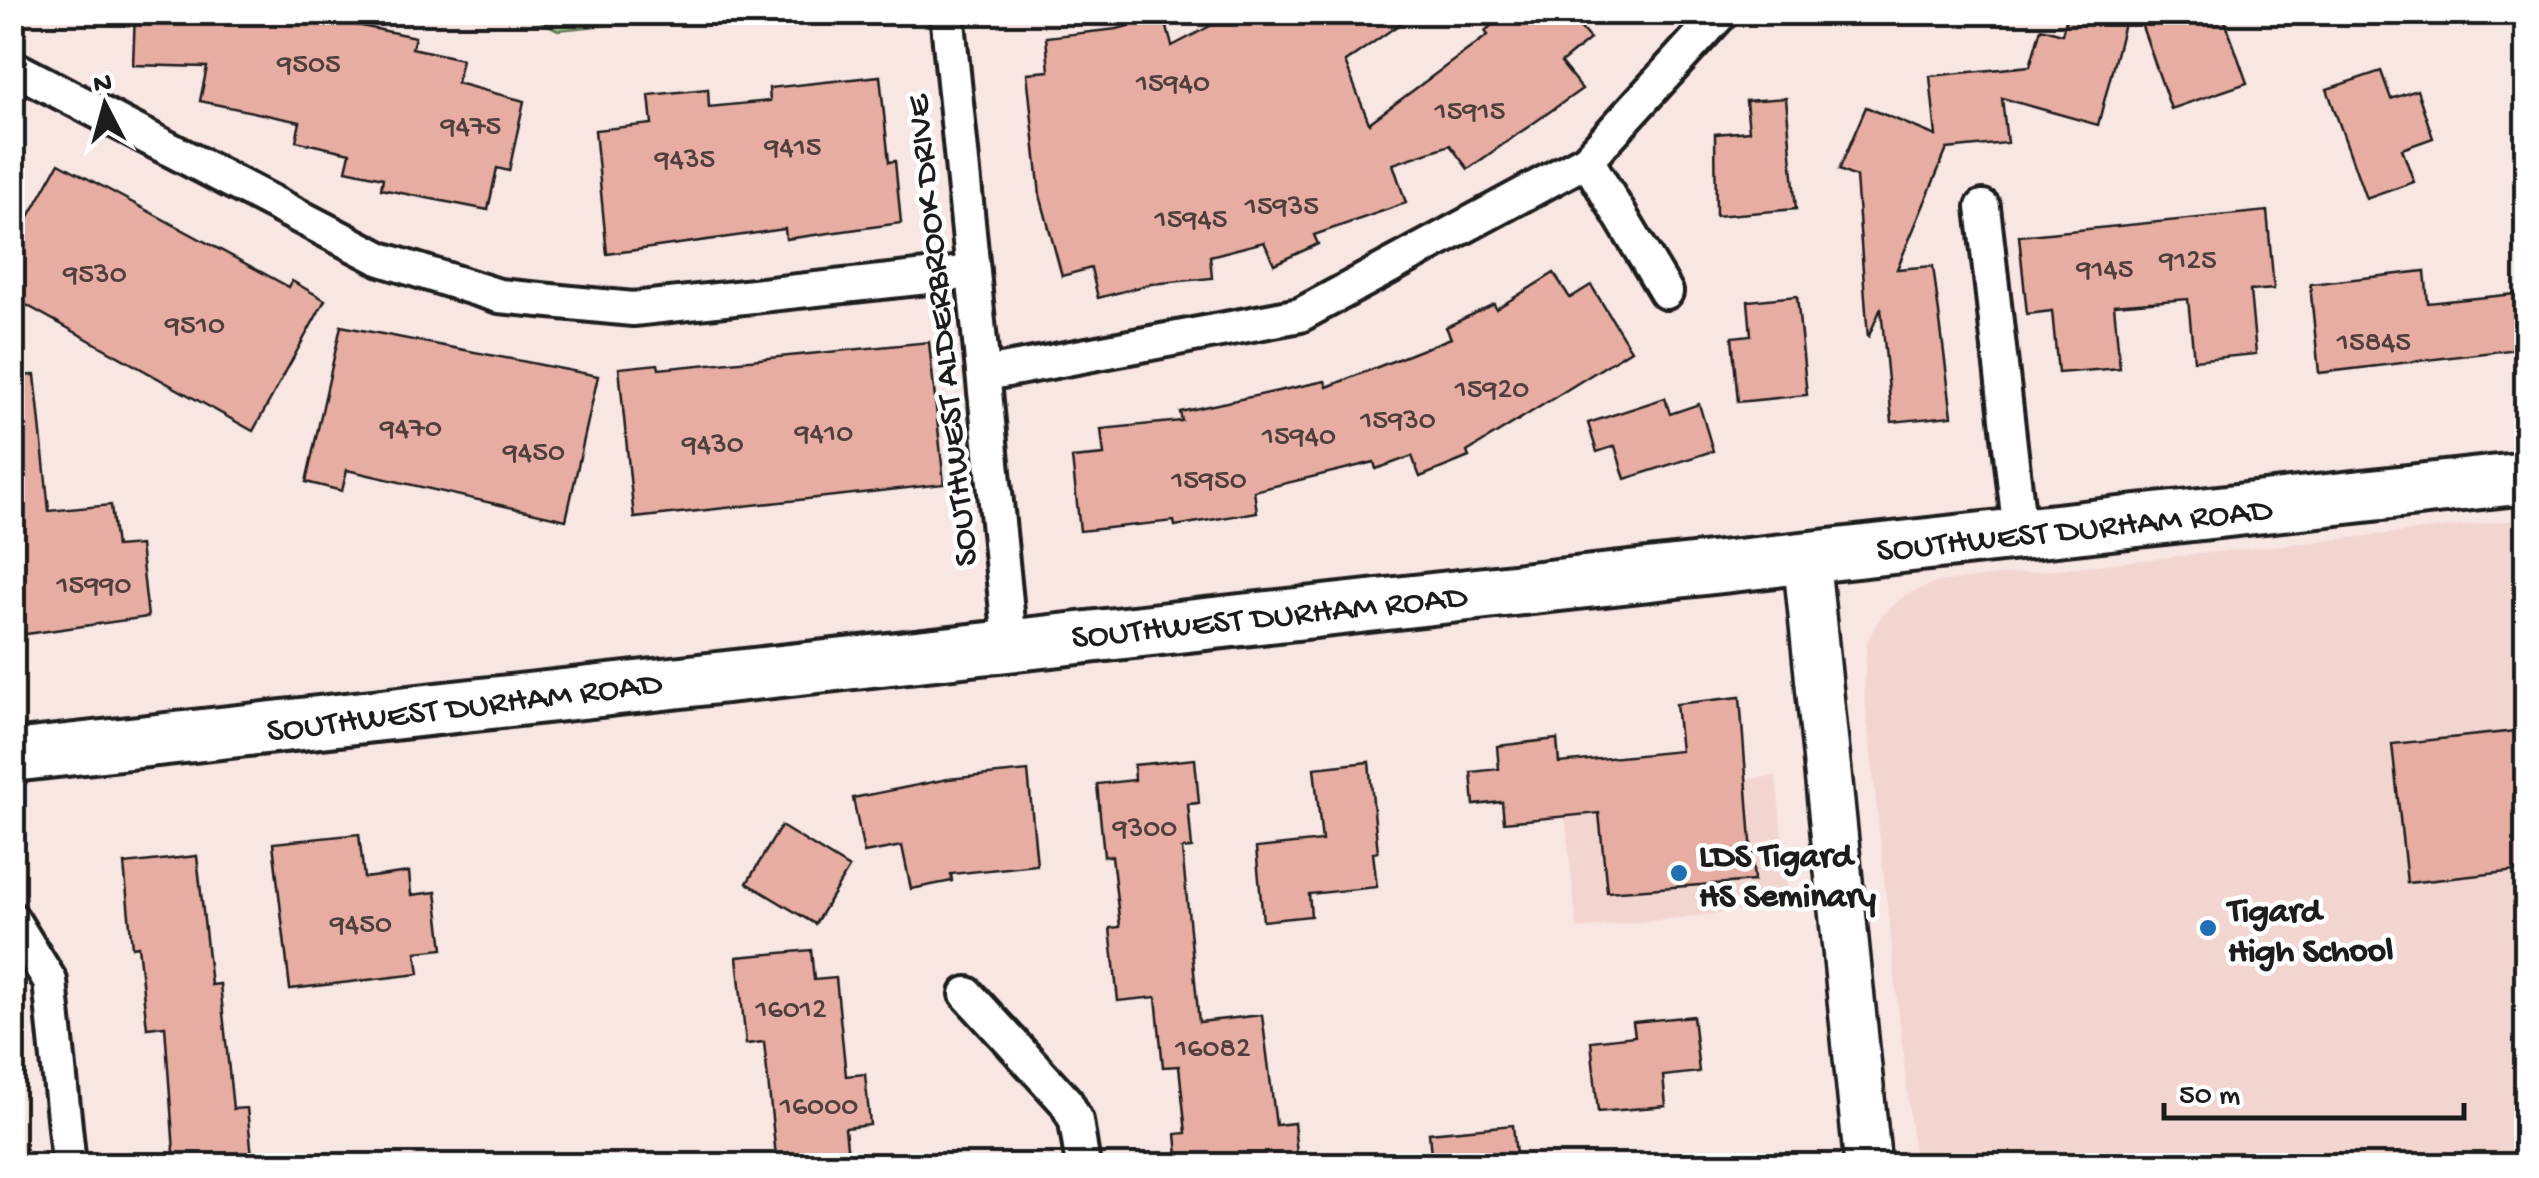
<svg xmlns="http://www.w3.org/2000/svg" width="2539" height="1178" font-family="'Gochi Hand',sans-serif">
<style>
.built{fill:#f3d5d0}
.green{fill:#aad999;stroke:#637a5a;stroke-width:2.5}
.building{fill:#e7ada2;stroke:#1c1c1c;stroke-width:2.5}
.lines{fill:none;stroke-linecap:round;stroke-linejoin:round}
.street-casing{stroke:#1c1c1c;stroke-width:40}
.secondary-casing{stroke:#1c1c1c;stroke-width:52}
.primary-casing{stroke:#1c1c1c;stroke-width:58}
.street{stroke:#fff;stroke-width:32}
.secondary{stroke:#fff;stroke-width:45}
.primary{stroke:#fff;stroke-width:50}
.poi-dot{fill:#1f6fb2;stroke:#fff;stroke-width:4}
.labels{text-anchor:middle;stroke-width:9;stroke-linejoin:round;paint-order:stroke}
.number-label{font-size:30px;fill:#4f403e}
.street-label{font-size:35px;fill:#1c1c1c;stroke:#fff}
.poi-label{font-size:35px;font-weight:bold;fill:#1c1c1c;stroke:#fff;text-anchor:start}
</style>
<rect width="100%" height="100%" fill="#f8e6e3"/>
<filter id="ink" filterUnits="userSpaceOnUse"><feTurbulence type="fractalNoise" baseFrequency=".01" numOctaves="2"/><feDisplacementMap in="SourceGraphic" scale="20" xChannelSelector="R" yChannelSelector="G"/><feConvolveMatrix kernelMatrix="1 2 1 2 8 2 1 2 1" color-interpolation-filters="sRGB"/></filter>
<g filter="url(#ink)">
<g class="built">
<path d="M 2526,519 L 2526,1165 L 1915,1165 L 1864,690 L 1867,641 L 1879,619 L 1905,595 L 1938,582 Z"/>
<path d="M 1776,776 L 1789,906 L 1577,929 L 1563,797 Z"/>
</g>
<path class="green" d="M 524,13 L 724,13 L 558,30 Z"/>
<g class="building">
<path d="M 135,12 L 349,12 L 347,23 L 415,37 L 412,48 L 462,59 L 457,83 L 524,101 L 509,171 L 497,168 L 488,210 L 381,189 L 383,178 L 346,170 L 350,153 L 296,141 L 300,122 L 200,101 L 207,67 L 133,65 Z"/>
<path d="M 1237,12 L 1417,12 L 1345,62 L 1369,123 L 1488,35 L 1485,31 L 1507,12 L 1567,12 L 1590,39 L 1561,63 L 1582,89 L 1468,169 L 1450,145 L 1393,164 L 1406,203 L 1314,235 L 1318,244 L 1274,264 L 1264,242 L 1210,256 L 1212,278 L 1151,284 L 1098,298 L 1091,268 L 1062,276 L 1040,195 L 1027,73 L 1049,71 L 1046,37 L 1117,29 L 1164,16 L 1172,46 Z"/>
<path d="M 2068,12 L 2127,12 L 2098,125 L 2002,98 L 2007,143 L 1947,149 L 1897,269 L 1933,266 L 1952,416 L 1892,422 L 1881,308 L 1868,338 L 1856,177 L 1839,170 L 1866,107 L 1936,136 L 1930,76 L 2030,66 L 2041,28 L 2062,34 Z"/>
<path d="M 2137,12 L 2222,12 L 2247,83 L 2171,109 Z"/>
<path d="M 2381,71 L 2391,99 L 2417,90 L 2433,138 L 2402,149 L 2414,182 L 2366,199 L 2327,89 Z"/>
<path d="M 880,76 L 889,162 L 895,161 L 901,223 L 786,239 L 785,229 L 607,254 L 595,130 L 652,124 L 649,95 L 708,89 L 709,107 L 770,101 L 769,88 Z"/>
<path d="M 1786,98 L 1796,209 L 1716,216 L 1715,134 L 1749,131 L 1746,101 Z"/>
<path d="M 59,163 L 289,287 L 292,281 L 325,300 L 253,431 L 12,297 L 12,247 Z"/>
<path d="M 2267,211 L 2274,289 L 2250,291 L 2256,354 L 2194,360 L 2188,299 L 2114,305 L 2120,368 L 2058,373 L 2052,311 L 2027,314 L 2019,236 Z"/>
<path d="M 2425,271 L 2428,303 L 2526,293 L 2526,348 L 2319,373 L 2310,284 Z"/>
<path d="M 1554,273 L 1570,298 L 1591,285 L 1631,350 L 1467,452 L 1469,457 L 1420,477 L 1412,456 L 1376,469 L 1374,462 L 1254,491 L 1257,512 L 1175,526 L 1174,521 L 1080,531 L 1072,458 L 1104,455 L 1101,429 L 1182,421 L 1180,412 L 1325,381 L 1327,387 L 1451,338 L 1446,327 L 1494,304 L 1496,309 Z"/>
<path d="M 1797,296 L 1807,395 L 1738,402 L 1732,337 L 1751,335 L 1748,301 Z"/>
<path d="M 341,326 L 598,376 L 566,520 L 347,470 L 342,491 L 306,482 Z"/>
<path d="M 929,342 L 944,484 L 634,518 L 619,368 L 658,364 L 659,369 Z"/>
<path d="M 35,375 L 49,511 L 111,505 L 116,547 L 140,545 L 148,617 L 12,636 L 12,376 Z"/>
<path d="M 1665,398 L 1670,414 L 1699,404 L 1713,451 L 1625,479 L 1615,446 L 1597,452 L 1588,423 Z"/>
<path d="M 1740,697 L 1754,881 L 1607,892 L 1599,813 L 1504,822 L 1502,802 L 1474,805 L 1471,772 L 1499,769 L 1497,746 L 1557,739 L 1559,763 L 1681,751 L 1676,704 Z"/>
<path d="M 2526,730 L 2526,870 L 2407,883 L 2392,744 Z"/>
<path d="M 1195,759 L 1199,803 L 1188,804 L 1192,848 L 1182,849 L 1199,1022 L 1262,1015 L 1276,1125 L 1294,1123 L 1297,1155 L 1179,1166 L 1176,1134 L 1186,1133 L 1179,1066 L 1163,1067 L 1156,997 L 1118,1001 L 1110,928 L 1120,927 L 1112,856 L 1104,856 L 1097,784 L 1135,780 L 1134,765 Z"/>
<path d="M 1369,762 L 1378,852 L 1373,853 L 1377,887 L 1309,894 L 1311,916 L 1263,921 L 1256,848 L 1322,841 L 1314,768 Z"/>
<path d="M 1028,771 L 1037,865 L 951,874 L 952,881 L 911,889 L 902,846 L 864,853 L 853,798 L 948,779 Z"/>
<path d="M 781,826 L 849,868 L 815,924 L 747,883 Z"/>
<path d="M 359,834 L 364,878 L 409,872 L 411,895 L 436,892 L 443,949 L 416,952 L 419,974 L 290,989 L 273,843 Z"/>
<path d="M 197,856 L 211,985 L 220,984 L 233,1109 L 247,1108 L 253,1166 L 175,1166 L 165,1026 L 147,1028 L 138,946 L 132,947 L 124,864 Z"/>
<path d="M 811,950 L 814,980 L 836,978 L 846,1076 L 865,1074 L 870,1125 L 845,1128 L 849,1166 L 777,1166 L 764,1042 L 746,1044 L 737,957 Z"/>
<path d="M 1693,1016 L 1699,1072 L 1663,1076 L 1666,1106 L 1598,1112 L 1591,1041 L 1635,1036 L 1633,1022 Z"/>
<path d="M 1513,1125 L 1517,1166 L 1432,1166 L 1429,1133 Z"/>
</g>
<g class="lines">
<defs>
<g id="street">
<path d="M 947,12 L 1010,642"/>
<path d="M 12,67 L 381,259 L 499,296 L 633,309 L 973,272"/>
<path d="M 1587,160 L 1666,292"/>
<path d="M 1983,207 L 2020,533"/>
<path d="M 986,374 L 1300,315 L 1587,160 L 1722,12"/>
<path d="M 12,919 L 50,981 L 69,1166"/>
<path d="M 967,994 L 1066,1102 L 1076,1121 L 1083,1166"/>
</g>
<path id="secondary" d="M 1806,556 L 1868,1166"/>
<path id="primary" d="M 12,756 L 2526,478"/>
</defs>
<use href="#street" class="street-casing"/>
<use href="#secondary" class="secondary-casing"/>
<use href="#primary" class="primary-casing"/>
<use href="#street" class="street"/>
<use href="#secondary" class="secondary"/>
<use href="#primary" class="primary"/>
</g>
</g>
<g class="poi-dot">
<circle cx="1679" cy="873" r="10"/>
<circle cx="2208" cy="928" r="10"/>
</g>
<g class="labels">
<g class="number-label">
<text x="309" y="72">9505</text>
<text x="1173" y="91">15940</text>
<text x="1470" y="119">15915</text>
<text x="471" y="134">9475</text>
<text x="793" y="155">9415</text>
<text x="685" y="167">9435</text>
<text x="1282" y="214">15935</text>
<text x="1191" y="227">15945</text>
<text x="2188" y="268">9125</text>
<text x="2105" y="277">9145</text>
<text x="95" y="282">9530</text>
<text x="195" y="333">9510</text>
<text x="2374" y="350">15845</text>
<text x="1492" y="397">15920</text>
<text x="1398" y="428">15930</text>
<text x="411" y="436">9470</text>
<text x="824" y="441">9410</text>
<text x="1299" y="444">15940</text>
<text x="713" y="452">9430</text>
<text x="534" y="460">9450</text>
<text x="1209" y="488">15950</text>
<text x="94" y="593">15990</text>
<text x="1145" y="836">9300</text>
<text x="361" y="932">9450</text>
<text x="791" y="1017">16012</text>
<text x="1213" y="1056">16082</text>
<text x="819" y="1114">16000</text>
</g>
<g class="street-label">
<text transform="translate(939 331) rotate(-96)" y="12">SOUTHWEST ALDERBROOK DRIVE</text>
<text transform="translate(2074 527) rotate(-6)" y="12">SOUTHWEST DURHAM ROAD</text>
<text transform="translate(1269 614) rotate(-6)" y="12">SOUTHWEST DURHAM ROAD</text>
<text transform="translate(464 704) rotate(-7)" y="12">SOUTHWEST DURHAM ROAD</text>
</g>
<g class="poi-label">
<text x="1699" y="865">LDS Tigard<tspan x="1699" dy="40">HS Seminary</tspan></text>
<text x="2228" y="920">Tigard<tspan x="2228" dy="40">High School</tspan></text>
</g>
</g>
<rect width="2539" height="1178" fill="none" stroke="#fff" stroke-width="50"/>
<rect x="25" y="25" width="2489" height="1128" fill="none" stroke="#1c1c1c" stroke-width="4" filter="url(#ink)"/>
<g transform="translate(105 105) rotate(354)" stroke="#ffffff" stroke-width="8" paint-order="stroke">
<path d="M0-8L18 38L0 25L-18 38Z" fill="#1c1c1c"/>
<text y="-15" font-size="28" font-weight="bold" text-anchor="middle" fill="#1c1c1c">N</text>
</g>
<path d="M2164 1103v15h300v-15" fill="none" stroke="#1c1c1c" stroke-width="5"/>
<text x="2179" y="1103" font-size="30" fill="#1c1c1c" stroke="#ffffff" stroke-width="8" paint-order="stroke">50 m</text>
</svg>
